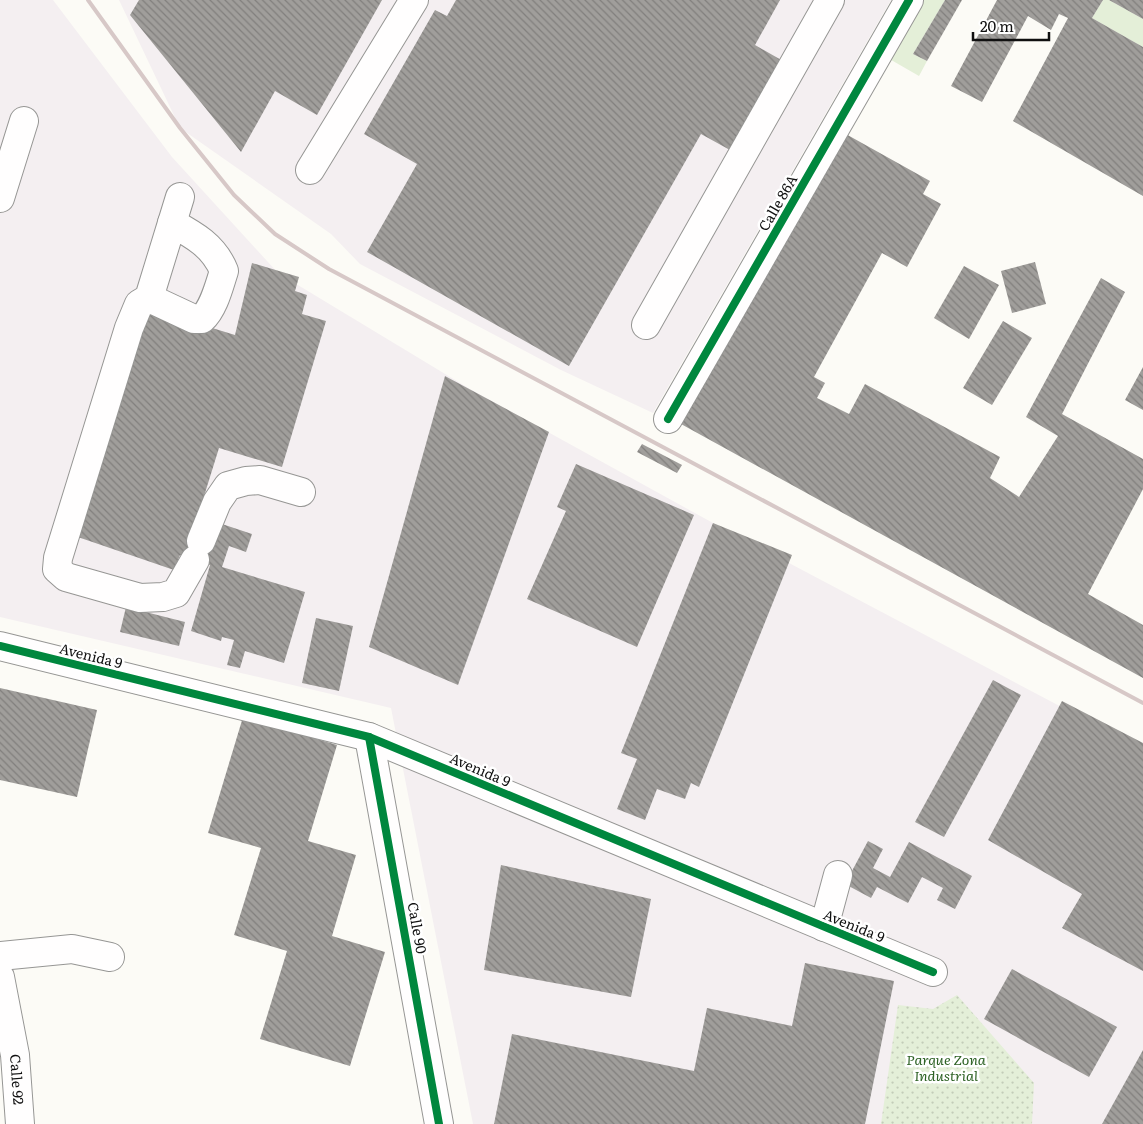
<svg xmlns="http://www.w3.org/2000/svg" width="1143" height="1124" font-family="Literata,serif">
<style>
.industrial{fill:#f4eff1}
.park{fill:url(#park-dots)}
.garden{fill:#e4efd8}
.building{fill:url(#building-back-hatch)}
.lines{fill:none;stroke-linecap:round;stroke-linejoin:round}
.minor-casing{stroke:#969694;stroke-width:30}
.minor{stroke:#fffefe;stroke-width:28}
.rail{stroke:#d7c8c7;stroke-width:4}
.cycleway-casing{stroke:#fff;stroke-width:11}
.cycleway{stroke:#00873e;stroke-width:8}
.labels{text-anchor:middle;stroke-width:5;stroke-linejoin:round;paint-order:stroke}
.street-label{font-size:14px;fill:#101010;stroke:#fff}
.park-label{font-size:14px;font-style:italic;fill:#2e6225;stroke:#fff}
</style>
<defs>
<pattern id="park-dots" width="8" height="8" patternUnits="userSpaceOnUse" patternTransform="scale(1.25)"><rect width="8" height="8" fill="#e4efd8"/><path d="M2 2h.1M6 6h.1" fill="none" stroke="#c3ccb8" stroke-width="1.8" stroke-linecap="round"/></pattern>
<pattern id="building-back-hatch" width="6" height="6" patternUnits="userSpaceOnUse" patternTransform="scale(1.25)"><rect width="6" height="6" fill="#a09e9b"/><path d="M-1 5l2 2M0 0l6 6M5-1l2 2" fill="none" stroke="#817f7d"/></pattern>
</defs>
<rect width="100%" height="100%" fill="#fcfbf6"/>
<g class="industrial">
<path d="M 0,0 L 53,0 L 172,157 L 278,273 L 470,389 L 713,523 L 1143,750 L 1143,1124 L 473,1124 L 391,708 L 0,617 Z"/>
<path d="M 119,0 L 891,0 L 653,413 L 561,370 L 360,264 L 331,234 L 180,128 Z"/>
</g>
<path class="park" d="M 957,995 L 1034,1083 L 1032,1124 L 881,1124 L 898,1005 L 933,1009 Z"/>
<g class="garden">
<path d="M 920,0 L 945,0 L 913,54 L 927,61 L 919,76 L 886,57 Z"/>
<path d="M 1103,0 L 1109,0 L 1143,19 L 1143,47 L 1092,18 Z"/>
</g>
<g class="building">
<path d="M 139,0 L 382,0 L 317,115 L 275,91 L 241,152 L 130,15 Z"/>
<path d="M 456,0 L 780,0 L 755,45 L 790,65 L 739,155 L 701,134 L 569,366 L 367,252 L 417,164 L 364,134 L 435,10 L 447,16 Z"/>
<path d="M 945,0 L 962,0 L 927,61 L 913,54 Z"/>
<path d="M 997,0 L 1103,0 L 1092,18 L 1143,47 L 1143,196 L 1013,121 L 1068,18 L 1059,14 L 1051,30 L 1028,16 L 982,102 L 951,86 Z"/>
<path d="M 1109,0 L 1143,0 L 1143,19 Z"/>
<path d="M 844,133 L 930,181 L 923,194 L 941,204 L 907,267 L 882,253 L 814,377 L 825,383 L 817,398 L 849,414 L 865,384 L 1000,457 L 990,478 L 1019,497 L 1058,436 L 1026,417 L 1101,278 L 1125,292 L 1062,414 L 1143,459 L 1143,489 L 1088,594 L 1143,625 L 1143,678 L 681,424 Z"/>
<path d="M 1035,262 L 1046,304 L 1012,313 L 1001,271 Z"/>
<path d="M 252,263 L 299,277 L 295,291 L 307,295 L 302,314 L 326,321 L 282,467 L 219,448 L 191,538 L 215,545 L 222,524 L 252,534 L 246,552 L 229,546 L 222,567 L 305,592 L 284,663 L 245,651 L 240,668 L 227,665 L 234,640 L 222,637 L 221,641 L 191,631 L 210,565 L 180,555 L 174,570 L 72,535 L 147,308 L 235,335 Z"/>
<path d="M 964,266 L 999,285 L 969,339 L 934,318 Z"/>
<path d="M 1003,321 L 1032,338 L 992,405 L 963,388 Z"/>
<path d="M 1143,367 L 1143,410 L 1125,400 Z"/>
<path d="M 445,376 L 549,432 L 458,685 L 369,647 Z"/>
<path d="M 642,444 L 682,465 L 677,473 L 637,452 Z"/>
<path d="M 576,464 L 694,515 L 637,647 L 527,599 L 566,511 L 557,507 Z"/>
<path d="M 713,523 L 792,555 L 699,787 L 691,783 L 685,799 L 657,789 L 645,820 L 617,809 L 637,759 L 621,753 Z"/>
<path d="M 126,607 L 185,622 L 179,646 L 120,632 Z"/>
<path d="M 316,618 L 353,626 L 339,691 L 302,683 Z"/>
<path d="M 993,680 L 1021,695 L 944,837 L 915,822 Z"/>
<path d="M 0,688 L 97,710 L 77,797 L 0,780 Z"/>
<path d="M 1062,701 L 1143,743 L 1143,971 L 1062,928 L 1082,894 L 988,840 Z"/>
<path d="M 243,717 L 337,745 L 308,841 L 356,855 L 332,936 L 385,952 L 350,1066 L 260,1039 L 287,951 L 234,935 L 261,848 L 208,833 Z"/>
<path d="M 868,841 L 883,849 L 873,868 L 890,877 L 909,842 L 972,876 L 955,909 L 937,900 L 943,888 L 922,877 L 908,903 L 877,887 L 871,898 L 845,884 Z"/>
<path d="M 501,865 L 651,899 L 631,997 L 484,970 Z"/>
<path d="M 805,963 L 894,981 L 865,1124 L 494,1124 L 512,1034 L 694,1071 L 707,1008 L 792,1026 Z"/>
<path d="M 1012,969 L 1117,1027 L 1089,1077 L 984,1019 Z"/>
<path d="M 1143,1050 L 1143,1124 L 1102,1124 Z"/>
</g>
<g class="lines">
<defs>
<g id="minor">
<path d="M 310,170 L 414,0"/>
<path d="M 0,198 L 24,121"/>
<path d="M 172,223 L 180,197"/>
<path d="M 149,298 L 194,319 L 202,319 C 214,308 219,286 224,271 C 214,246 194,235 172,223 L 149,298 L 139,304 L 129,328 L 58,558 L 57,569 L 66,577 L 140,598 L 163,597 L 176,593 L 195,560"/>
<path d="M 646,325 L 830,0"/>
<path d="M 668,419 L 909,0"/>
<path d="M 201,541 L 217,502 L 228,486 L 246,481 L 260,480 L 301,492"/>
<path d="M 0,646 L 369,737 L 933,972"/>
<path d="M 369,737 L 439,1124"/>
<path d="M 824,927 L 838,875"/>
<path d="M 0,956 L 72,949 L 110,957"/>
<path id="s1" d="M 0,977 L 15,1055 L 20,1124"/>
</g>
</defs>
<use href="#minor" class="minor-casing"/>
<use href="#minor" class="minor"/>
<path class="rail" d="M 88,0 L 180,128 L 234,195 L 275,234 L 329,269 L 1143,703"/>
<defs>
<g id="cycleway">
<path d="M 668,419 L 909,0"/>
<path d="M 0,646 L 369,737 L 933,972"/>
<path d="M 369,737 L 439,1124"/>
</g>
</defs>
<use href="#cycleway" class="cycleway-casing"/>
<use href="#cycleway" class="cycleway"/>
</g>
<g class="labels">
<g class="street-label">
<text transform="translate(778 203) rotate(-60)" y="5">Calle 86A</text>
<text transform="translate(91 656) rotate(14)" y="5">Avenida 9</text>
<text transform="translate(480 770) rotate(23)" y="5">Avenida 9</text>
<text transform="translate(854 926) rotate(22)" y="5">Avenida 9</text>
<text transform="translate(417 928) rotate(80)" y="5">Calle 90</text>
<text dy="5" stroke="none"><textPath href="#s1" startOffset="104">Calle 92</textPath></text>
</g>
<g class="park-label">
<text x="946" y="1065">Parque Zona<tspan x="946" dy="16">Industrial</tspan></text>
</g>
</g>
<path d="M973 32v8h76v-8" fill="none" stroke="#101010" stroke-width="2.5"/>
<text x="980" y="32" font-size="15" fill="#101010" stroke="#ffffff" stroke-width="4" paint-order="stroke">20 m</text>
</svg>
